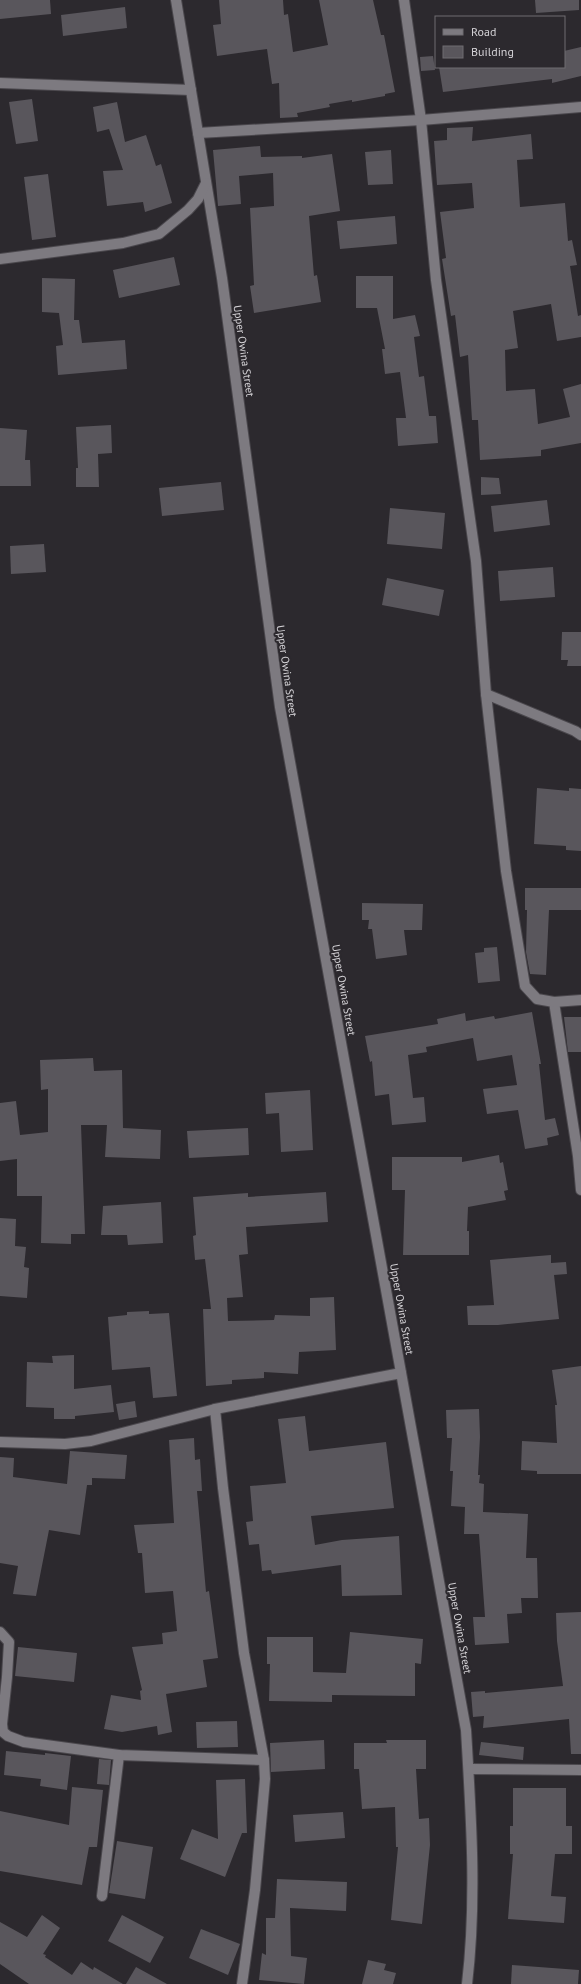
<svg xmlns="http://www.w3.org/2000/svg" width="581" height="1984" font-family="'PT Sans',sans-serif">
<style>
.building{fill:#59565c}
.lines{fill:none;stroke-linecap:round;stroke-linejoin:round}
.minor-casing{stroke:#4a474c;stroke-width:12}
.minor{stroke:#7d7a80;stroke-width:10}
.labels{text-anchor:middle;stroke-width:4;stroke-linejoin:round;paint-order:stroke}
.street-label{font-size:11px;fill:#d4d2d6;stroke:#2c292e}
</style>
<rect width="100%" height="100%" fill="#2c292e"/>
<g class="building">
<path d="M 0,0 L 50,0 L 51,14 L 0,19 Z"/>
<path d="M 219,0 L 283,0 L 284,15 L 288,14 L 293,52 L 328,45 L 319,0 L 373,0 L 381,35 L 384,35 L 395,92 L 385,94 L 385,96 L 352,102 L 352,100 L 329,104 L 330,107 L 297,113 L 298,117 L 280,118 L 279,83 L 272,84 L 267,49 L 217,56 L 213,25 L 221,24 Z"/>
<path d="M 535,0 L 579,0 L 579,10 L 536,13 Z"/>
<path d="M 125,7 L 127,28 L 63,36 L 61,15 Z"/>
<path d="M 581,47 L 581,76 L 552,83 L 552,79 L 443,92 L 439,67 L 564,67 L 564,51 Z"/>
<path d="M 433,56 L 435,70 L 421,71 L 420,57 Z"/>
<path d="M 32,99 L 38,141 L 16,144 L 9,102 Z"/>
<path d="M 117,102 L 125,142 L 146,135 L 156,166 L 161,164 L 172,203 L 145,212 L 143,202 L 107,206 L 103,171 L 123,170 L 109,129 L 97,132 L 93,107 Z"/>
<path d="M 473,127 L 472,141 L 531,134 L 533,159 L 517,160 L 520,207 L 565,203 L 568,241 L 572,240 L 577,265 L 570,266 L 578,316 L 581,315 L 581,337 L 557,341 L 551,304 L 513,311 L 518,348 L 505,350 L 506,391 L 535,389 L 538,424 L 570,417 L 563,389 L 581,384 L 581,443 L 541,450 L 541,456 L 480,460 L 478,420 L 472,420 L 468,355 L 460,357 L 455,315 L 451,316 L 442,259 L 446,258 L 440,212 L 474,208 L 472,183 L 437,185 L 434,141 L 447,140 L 447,128 Z"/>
<path d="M 260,146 L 261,157 L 302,156 L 302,158 L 332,154 L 340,211 L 309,216 L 314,276 L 317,275 L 321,302 L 254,313 L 250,286 L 254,285 L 250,208 L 274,206 L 273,173 L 239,176 L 241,204 L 218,206 L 213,150 Z"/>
<path d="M 391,150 L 393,184 L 368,185 L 365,152 Z"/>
<path d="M 48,174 L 56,237 L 32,240 L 24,177 Z"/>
<path d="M 395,216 L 397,244 L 340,249 L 337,221 Z"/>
<path d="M 174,257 L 180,285 L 119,298 L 113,270 Z"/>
<path d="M 356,276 L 393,276 L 393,319 L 415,315 L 420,336 L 414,337 L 419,377 L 424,376 L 429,416 L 436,416 L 438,443 L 398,446 L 396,418 L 406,418 L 400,372 L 385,374 L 382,349 L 385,349 L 377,308 L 356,308 Z"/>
<path d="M 42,278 L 75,279 L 74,320 L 79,320 L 82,343 L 125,340 L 127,369 L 58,375 L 56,346 L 63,345 L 59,313 L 42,312 Z"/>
<path d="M 111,425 L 112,453 L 98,454 L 99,487 L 76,487 L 76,468 L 78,468 L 76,427 Z"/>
<path d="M 0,428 L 27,430 L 25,460 L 30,460 L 31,486 L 0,486 Z"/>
<path d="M 481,477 L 499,478 L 501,494 L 481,495 Z"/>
<path d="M 221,482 L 224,510 L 162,516 L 159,488 Z"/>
<path d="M 547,500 L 550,525 L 494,532 L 491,506 Z"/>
<path d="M 390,508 L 445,513 L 442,549 L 387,544 Z"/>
<path d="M 44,544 L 46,572 L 11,574 L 10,546 Z"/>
<path d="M 553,567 L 555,597 L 500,601 L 498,571 Z"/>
<path d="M 387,578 L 444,590 L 439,616 L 382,605 Z"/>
<path d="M 562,632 L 581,632 L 581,666 L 567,666 L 568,660 L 561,660 Z"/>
<path d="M 537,788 L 569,791 L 569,788 L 581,789 L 581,851 L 566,850 L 566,846 L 534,844 Z"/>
<path d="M 525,888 L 581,888 L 581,910 L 549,910 L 546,975 L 530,974 L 526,952 L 527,910 L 525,910 Z"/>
<path d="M 362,903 L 423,904 L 422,930 L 404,930 L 407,955 L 376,959 L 372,929 L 368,929 L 369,920 L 362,920 Z"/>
<path d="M 497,947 L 500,981 L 478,983 L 475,953 L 484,952 L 484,948 Z"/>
<path d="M 532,1012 L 541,1064 L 539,1064 L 545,1120 L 555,1118 L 559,1135 L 547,1138 L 548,1145 L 525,1149 L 518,1110 L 487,1114 L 483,1089 L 517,1085 L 512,1055 L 477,1061 L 473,1038 L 426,1047 L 427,1052 L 408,1055 L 413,1098 L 424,1097 L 426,1122 L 392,1125 L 389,1094 L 375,1096 L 372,1061 L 370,1062 L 365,1036 L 438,1024 L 437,1019 L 465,1013 L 466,1021 L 494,1016 L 495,1019 Z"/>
<path d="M 564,1017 L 581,1017 L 581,1052 L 568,1052 Z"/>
<path d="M 93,1058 L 94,1071 L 122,1070 L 123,1128 L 161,1130 L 160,1159 L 105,1157 L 107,1125 L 81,1125 L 85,1234 L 71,1234 L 71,1244 L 41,1243 L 42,1196 L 17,1196 L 17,1159 L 0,1161 L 0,1103 L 16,1101 L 20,1135 L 48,1132 L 48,1089 L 41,1090 L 40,1060 Z"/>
<path d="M 310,1090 L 313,1150 L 281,1152 L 279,1113 L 266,1114 L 265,1093 Z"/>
<path d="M 248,1128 L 249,1155 L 189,1158 L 187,1131 Z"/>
<path d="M 499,1155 L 500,1163 L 503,1162 L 508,1190 L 504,1191 L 506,1200 L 468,1207 L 467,1231 L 469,1231 L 469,1255 L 403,1255 L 405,1190 L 392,1190 L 392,1157 L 462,1157 L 462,1162 Z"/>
<path d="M 326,1192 L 328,1222 L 246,1227 L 248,1254 L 239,1255 L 243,1297 L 227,1298 L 228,1321 L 274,1320 L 275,1315 L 310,1316 L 310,1298 L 334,1297 L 336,1350 L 299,1352 L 298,1374 L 264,1372 L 264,1378 L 232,1380 L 232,1384 L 206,1386 L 203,1309 L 211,1309 L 205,1259 L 195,1260 L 193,1236 L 196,1235 L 193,1197 L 248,1193 L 248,1197 Z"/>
<path d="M 161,1202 L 163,1243 L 128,1245 L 127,1235 L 101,1235 L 103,1206 Z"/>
<path d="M 0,1218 L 16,1219 L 15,1246 L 26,1247 L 24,1267 L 29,1268 L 27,1298 L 0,1296 Z"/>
<path d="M 551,1255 L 551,1263 L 566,1262 L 567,1274 L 554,1275 L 559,1319 L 498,1325 L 468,1325 L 467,1306 L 494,1305 L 490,1260 Z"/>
<path d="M 149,1311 L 149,1314 L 169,1313 L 177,1396 L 153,1398 L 150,1367 L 112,1370 L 108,1317 L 127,1315 L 127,1312 Z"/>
<path d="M 74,1355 L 74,1389 L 111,1385 L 114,1412 L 75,1416 L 75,1419 L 54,1419 L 54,1408 L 26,1407 L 27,1362 L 53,1363 L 52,1356 Z"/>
<path d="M 581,1366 L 581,1474 L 537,1474 L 537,1471 L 521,1470 L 522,1441 L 557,1443 L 555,1405 L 557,1405 L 552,1370 Z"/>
<path d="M 135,1401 L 137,1417 L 119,1420 L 116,1404 Z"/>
<path d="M 479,1409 L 480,1437 L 478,1475 L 480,1475 L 479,1483 L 484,1484 L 483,1512 L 528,1514 L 526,1558 L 537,1558 L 538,1598 L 521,1598 L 522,1613 L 507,1614 L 509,1643 L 475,1645 L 473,1617 L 485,1617 L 479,1534 L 464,1534 L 465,1507 L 451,1506 L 453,1471 L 450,1471 L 452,1438 L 447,1438 L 446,1410 Z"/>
<path d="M 305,1416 L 309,1451 L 386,1442 L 394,1508 L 311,1516 L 315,1545 L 342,1540 L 399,1536 L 402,1595 L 342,1596 L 341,1565 L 272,1574 L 271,1570 L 262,1571 L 259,1544 L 249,1545 L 247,1529 L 246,1522 L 253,1521 L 250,1486 L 286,1483 L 278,1419 Z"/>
<path d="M 194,1438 L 195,1460 L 200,1459 L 202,1491 L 197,1491 L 206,1592 L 209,1591 L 218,1658 L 203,1660 L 207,1687 L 166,1694 L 172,1732 L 158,1735 L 157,1726 L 122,1732 L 104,1729 L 111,1695 L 141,1700 L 140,1691 L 142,1690 L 132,1647 L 163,1644 L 162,1633 L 177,1631 L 173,1591 L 145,1593 L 142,1553 L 138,1553 L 134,1525 L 174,1523 L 169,1440 Z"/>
<path d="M 70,1451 L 127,1455 L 125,1479 L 92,1478 L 92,1485 L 87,1485 L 80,1535 L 49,1530 L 36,1596 L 13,1594 L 18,1566 L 0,1563 L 0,1457 L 14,1458 L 13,1477 L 67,1484 Z"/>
<path d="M 581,1612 L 581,1754 L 571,1754 L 569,1719 L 483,1728 L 484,1716 L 473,1717 L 471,1692 L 485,1691 L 485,1693 L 563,1686 L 557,1641 L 556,1613 Z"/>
<path d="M 350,1632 L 423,1639 L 421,1664 L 415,1663 L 415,1696 L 332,1695 L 332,1702 L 269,1701 L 270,1664 L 267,1664 L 267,1637 L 313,1637 L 313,1672 L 346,1673 Z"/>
<path d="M 18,1647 L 77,1653 L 74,1682 L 15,1676 Z"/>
<path d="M 237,1721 L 238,1747 L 197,1748 L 196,1722 Z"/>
<path d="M 324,1740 L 325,1769 L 271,1772 L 270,1743 Z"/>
<path d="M 386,1740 L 426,1740 L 426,1769 L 416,1769 L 419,1819 L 429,1818 L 430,1845 L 422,1924 L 391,1920 L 398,1847 L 396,1847 L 395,1807 L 362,1809 L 359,1769 L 354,1769 L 354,1743 L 387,1743 Z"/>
<path d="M 481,1742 L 524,1747 L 523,1760 L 479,1755 Z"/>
<path d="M 6,1751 L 45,1755 L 45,1753 L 71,1756 L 67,1790 L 40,1786 L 41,1779 L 4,1775 Z"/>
<path d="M 99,1759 L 111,1760 L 109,1785 L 97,1784 Z"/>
<path d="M 245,1779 L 247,1833 L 242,1833 L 225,1877 L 180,1859 L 192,1829 L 218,1839 L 216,1780 Z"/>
<path d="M 72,1787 L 103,1790 L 97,1847 L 89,1847 L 82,1885 L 0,1871 L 0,1811 L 69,1825 Z"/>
<path d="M 513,1788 L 566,1788 L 566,1826 L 572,1826 L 572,1854 L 555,1854 L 551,1896 L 566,1897 L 564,1923 L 508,1919 L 513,1854 L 510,1854 L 510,1826 L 513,1826 Z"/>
<path d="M 343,1812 L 345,1838 L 295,1842 L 293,1815 Z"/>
<path d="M 117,1841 L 153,1847 L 145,1899 L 109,1893 Z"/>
<path d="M 277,1879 L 347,1882 L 346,1911 L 290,1908 L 291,1956 L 307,1958 L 304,1984 L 259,1980 L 262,1953 L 266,1955 L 266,1918 L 275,1918 Z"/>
<path d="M 42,1915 L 60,1928 L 43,1954 L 46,1955 L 45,1957 L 72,1975 L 81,1962 L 93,1970 L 94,1967 L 123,1984 L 29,1984 L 0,1964 L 0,1922 L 27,1937 Z"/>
<path d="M 122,1915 L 164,1937 L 150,1963 L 108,1941 Z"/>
<path d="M 201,1929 L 240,1944 L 228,1975 L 189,1958 Z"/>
<path d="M 368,1960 L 386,1964 L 384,1970 L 396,1973 L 393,1984 L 362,1984 Z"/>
<path d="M 512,1965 L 579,1970 L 578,1984 L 511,1984 Z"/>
<path d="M 136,1967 L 167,1984 L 126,1984 Z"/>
</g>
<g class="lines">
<defs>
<g id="minor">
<path d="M 176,0 L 222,278 L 280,707 L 466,1730 C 471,1815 477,1899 467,1984"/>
<path d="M 404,0 L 421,120 L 436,280 L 476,561 L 486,694 L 506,871 L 525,986 L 537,999 L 554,1002 L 578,1156 L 581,1190"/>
<path d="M 0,83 L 191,90"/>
<path d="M 198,133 L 421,120 L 581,107"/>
<path d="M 0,259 L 123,243 L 159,234 L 188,210 L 198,199 L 206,183"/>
<path d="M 486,694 L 575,731 L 581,735"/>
<path d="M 554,1002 L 581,1000"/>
<path d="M 215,1409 L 223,1488 L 244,1653 L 264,1760 L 265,1779 L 255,1890 L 242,1984"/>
<path d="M 0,1442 L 65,1444 L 91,1441 L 215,1409 L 401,1373"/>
<path d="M 0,1632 L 9,1642 L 7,1677 L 2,1724 L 3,1732 L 8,1736 L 24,1742 L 119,1755 L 264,1760"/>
<path d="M 469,1769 L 581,1770"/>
<path d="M 102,1896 L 119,1755"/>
</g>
</defs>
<use href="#minor" class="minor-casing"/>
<use href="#minor" class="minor"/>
</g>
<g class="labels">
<g class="street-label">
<text transform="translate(244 351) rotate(82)" y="4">Upper Owina Street</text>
<text transform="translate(287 671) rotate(82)" y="4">Upper Owina Street</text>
<text transform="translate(344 990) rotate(80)" y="4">Upper Owina Street</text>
<text transform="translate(402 1309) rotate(80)" y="4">Upper Owina Street</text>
<text transform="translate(460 1628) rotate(80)" y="4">Upper Owina Street</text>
</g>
</g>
<rect x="435" y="16" width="130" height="52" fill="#2c292e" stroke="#6f6d71"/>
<rect x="443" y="29" width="20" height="6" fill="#7d7a80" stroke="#6f6d71"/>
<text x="471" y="36" font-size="12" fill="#d4d2d6">Road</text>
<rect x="443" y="46" width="20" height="12" fill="#59565c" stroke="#6f6d71"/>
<text x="471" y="56" font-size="12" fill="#d4d2d6">Building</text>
</svg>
